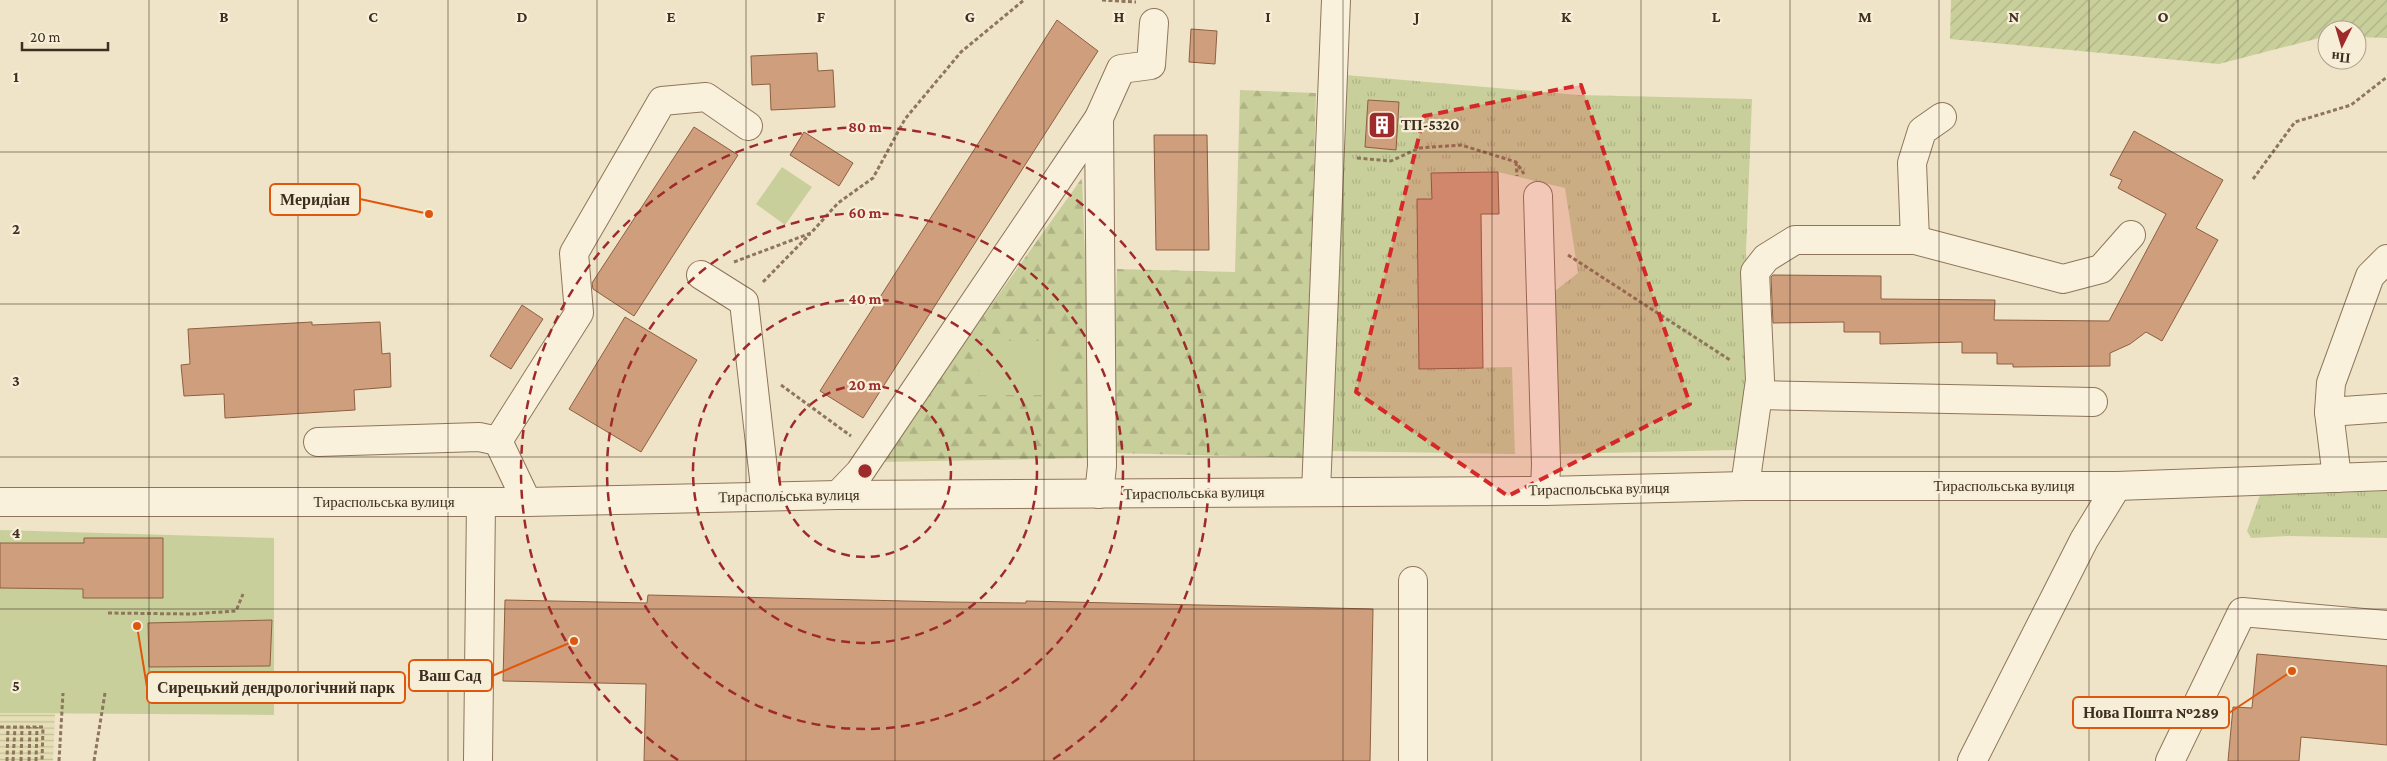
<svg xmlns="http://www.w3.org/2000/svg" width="2387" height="761" font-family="'Crimson Pro',serif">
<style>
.farmland{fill:url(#farmland-rules)}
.grass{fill:url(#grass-tufts)}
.forest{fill:url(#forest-firs)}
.park{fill:#c9cf9b}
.garden{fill:url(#garden-furrows)}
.building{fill:#cf9f7d;stroke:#8d5f41}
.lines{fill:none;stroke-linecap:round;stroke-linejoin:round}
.minor-casing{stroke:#8d765c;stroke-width:30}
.path{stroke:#8d765c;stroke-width:3;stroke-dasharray:4 2.5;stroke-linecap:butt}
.minor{stroke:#faf1dc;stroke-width:28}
.marked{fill:#d62828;fill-opacity:0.2;stroke:#d62828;stroke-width:4;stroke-dasharray:10 6;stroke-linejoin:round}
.grid{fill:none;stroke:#3d2e20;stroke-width:1;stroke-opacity:0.55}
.ring{fill:none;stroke:#9e2a2b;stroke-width:2.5;stroke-dasharray:9 6}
.labels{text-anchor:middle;stroke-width:4.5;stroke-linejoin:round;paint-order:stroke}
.poi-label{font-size:15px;font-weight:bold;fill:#3d2e20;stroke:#f7eed8;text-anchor:start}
.street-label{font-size:15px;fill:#3d2e20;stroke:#f7eed8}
.grid-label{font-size:16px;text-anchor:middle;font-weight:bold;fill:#3d2e20;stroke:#f7eed8;stroke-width:4.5;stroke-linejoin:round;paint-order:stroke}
.centre{fill:#9e2a2b;stroke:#f7eed8;stroke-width:2.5}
.ring-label{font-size:15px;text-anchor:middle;font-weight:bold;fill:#9e2a2b;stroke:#f7eed8;stroke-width:4.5;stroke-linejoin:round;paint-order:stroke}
.leader{fill:none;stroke:#df570d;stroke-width:2}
.callout-dot{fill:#df570d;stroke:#f7eed8;stroke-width:2}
.callout{fill:#f7eed8;stroke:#df570d;stroke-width:2}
.callout-label{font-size:16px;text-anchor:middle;font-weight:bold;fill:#3d2e20}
</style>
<defs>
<pattern id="farmland-rules" width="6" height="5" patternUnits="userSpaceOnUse" patternTransform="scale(1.25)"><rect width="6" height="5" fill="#e6deb5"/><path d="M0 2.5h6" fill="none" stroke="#c6bf9b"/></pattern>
<pattern id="grass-tufts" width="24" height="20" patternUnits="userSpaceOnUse" patternTransform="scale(1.25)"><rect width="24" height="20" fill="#c9cf9b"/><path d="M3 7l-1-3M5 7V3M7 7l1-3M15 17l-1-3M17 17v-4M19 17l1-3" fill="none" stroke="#aeb285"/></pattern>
<pattern id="forest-firs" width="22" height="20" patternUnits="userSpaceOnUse" patternTransform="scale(1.25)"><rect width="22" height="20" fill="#c9cf9b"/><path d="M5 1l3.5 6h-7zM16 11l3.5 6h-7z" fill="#aeb285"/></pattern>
<pattern id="garden-furrows" width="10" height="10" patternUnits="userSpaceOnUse" patternTransform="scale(1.25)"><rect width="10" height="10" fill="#c9cf9b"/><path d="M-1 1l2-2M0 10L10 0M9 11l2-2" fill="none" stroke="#aeb285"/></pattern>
</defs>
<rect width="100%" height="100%" fill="#f0e4c8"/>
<path class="farmland" d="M 0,713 L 55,714 L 53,761 L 0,761 Z"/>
<g class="grass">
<path d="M 1346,75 L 1579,95 L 1752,99 L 1746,252 L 1749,350 L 1737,450 L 1560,454 L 1546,298 L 1578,273 L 1565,188 L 1498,172 L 1432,173 L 1432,199 L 1417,199 L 1419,369 L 1512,367 L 1515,454 L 1328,451 Z"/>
<path d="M 2387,491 L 2387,538 L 2288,536 L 2251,538 L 2247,531 L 2260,495 Z"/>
</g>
<g class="forest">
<path d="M 1240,90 L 1316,93 L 1306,458 L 1112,453 L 1117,269 L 1235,272 Z"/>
<path d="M 1082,178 L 1093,458 L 879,462 Z"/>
</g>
<g class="park">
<path d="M 782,167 L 812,187 L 785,225 L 756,204 Z"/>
<rect x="979" y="341" width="80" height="54"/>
<path d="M 0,530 L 274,538 L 274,715 L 0,713 Z"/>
</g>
<path class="garden" d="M 1951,0 L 2387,0 L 2387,38 L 2357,37 L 2357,30 L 2327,30 L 2327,36 L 2219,64 L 1950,39 Z"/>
<g class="building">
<path d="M 1057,20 L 1098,51 L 863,418 L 820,391 Z"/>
<path d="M 1191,29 L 1217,31 L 1215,64 L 1189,62 Z"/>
<path d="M 817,53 L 818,71 L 833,70 L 835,107 L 771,110 L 770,84 L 752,85 L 751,56 Z"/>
<path d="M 1368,100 L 1399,102 L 1396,150 L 1365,147 Z"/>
<path d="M 694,127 L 738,155 L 634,316 L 593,289 L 592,283 Z"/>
<path d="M 2134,131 L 2223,180 L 2196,228 L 2218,240 L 2162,341 L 2146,332 L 2130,344 L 2110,353 L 2110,366 L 2013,367 L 2013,364 L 1997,364 L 1997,353 L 1962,353 L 1962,342 L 1880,344 L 1880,332 L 1844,332 L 1844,322 L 1773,323 L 1771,277 L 1773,275 L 1881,276 L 1881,299 L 1995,300 L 1994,320 L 2109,321 L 2166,214 L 2118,188 L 2122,180 L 2110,175 Z"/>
<path d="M 804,132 L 853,163 L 839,186 L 790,155 Z"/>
<path d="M 1154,135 L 1207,135 L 1209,250 L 1156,250 Z"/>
<path d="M 1498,172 L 1499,214 L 1481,214 L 1483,368 L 1419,369 L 1417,199 L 1432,199 L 1431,173 Z"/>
<path d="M 522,305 L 543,319 L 511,369 L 490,356 Z"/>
<path d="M 625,317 L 697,360 L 641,452 L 569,409 Z"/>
<path d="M 312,322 L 312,325 L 380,322 L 382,354 L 390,353 L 391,387 L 354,390 L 355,410 L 225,418 L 224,394 L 184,396 L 181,365 L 190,364 L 188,329 Z"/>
<path d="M 84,538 L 163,538 L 163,598 L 83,598 L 83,589 L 0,588 L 0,543 L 84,543 Z"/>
<path d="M 648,595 L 948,602 L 1026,603 L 1026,601 L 1373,609 L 1370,761 L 644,761 L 646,684 L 503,681 L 505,600 L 647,603 Z"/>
<path d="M 272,620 L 270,666 L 149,667 L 148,623 Z"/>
<path d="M 2257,654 L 2387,666 L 2387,745 L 2301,737 L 2299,761 L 2228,761 L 2233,707 L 2252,708 Z"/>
</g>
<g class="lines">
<defs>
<g id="minor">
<path d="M 1538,196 L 1546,464 L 1545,491"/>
<path d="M 1915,240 L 1912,163 L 1922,131 L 1942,117"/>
<path d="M 701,275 L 744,302 L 766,496"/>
<path d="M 1758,395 L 2093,402"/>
<path d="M 2329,412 L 2387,408"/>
<path d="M 318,442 L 479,437 L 498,441"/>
<path d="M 2337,478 L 2329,412 L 2331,383 L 2370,276 L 2387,259"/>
<path d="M 1745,486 L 1760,380 L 1755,272 L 1766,258 L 1795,240 L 1915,240 L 2063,279 L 2101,269 L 2131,235"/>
<path d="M 1316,492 L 1336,0"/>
<path d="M 1099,494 L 1102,466 L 1099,118 L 1121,69 L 1151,65 L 1154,23"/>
<path d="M 838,495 L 860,472 L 1099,118"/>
<path d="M 0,502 L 527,502 L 838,495 L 1545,491 L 1745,486 L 2117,486 L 2387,476"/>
<path d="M 527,502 L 498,441 L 579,313 L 574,253 L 662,101 L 706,97 L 748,126"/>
<path d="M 478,761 L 481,502"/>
<path d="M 1413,761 L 1413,581"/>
<path d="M 1972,761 L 2084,540 L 2117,486"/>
<path d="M 2170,761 L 2242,612 L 2387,625"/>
</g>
</defs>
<use href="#minor" class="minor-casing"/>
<g class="path">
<path d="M 1102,0 L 1136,2"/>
<path d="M 1357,158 L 1391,161 L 1419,148 L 1461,145 L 1516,162 L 1524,174"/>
<path d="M 1516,162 L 1517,176"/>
<path d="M 2253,179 L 2295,122 L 2351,105 L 2387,77"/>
<path d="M 1568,255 L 1730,360"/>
<path d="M 734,262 L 811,233 L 838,203 L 873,178 L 905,119 L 961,52 L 1024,0"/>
<path d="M 763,282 L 810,234"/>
<path d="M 781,385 L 851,436"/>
<path d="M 108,613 L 191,614 L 236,611 L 243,594"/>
<path d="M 0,727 L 43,727 L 42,761"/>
<path d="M 7,761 L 8,726"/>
<path d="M 13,761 L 15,727"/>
<path d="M 21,761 L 22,727"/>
<path d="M 29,761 L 30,727"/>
<path d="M 36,761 L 37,727"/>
<path d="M 59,761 L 63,693"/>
<path d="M 94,761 L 105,693"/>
</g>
<use href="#minor" class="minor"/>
</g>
<path class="marked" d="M 1581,85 L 1690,404 L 1508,496 L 1356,392 L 1424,116 Z"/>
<path class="grid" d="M 149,0 L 149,761M 298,0 L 298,761M 448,0 L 448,761M 597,0 L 597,761M 746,0 L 746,761M 895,0 L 895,761M 1044,0 L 1044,761M 1194,0 L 1194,761M 1343,0 L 1343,761M 1492,0 L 1492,761M 1641,0 L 1641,761M 1790,0 L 1790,761M 1939,0 L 1939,761M 2089,0 L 2089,761M 2238,0 L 2238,761M 0,152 L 2387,152M 0,304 L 2387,304M 0,457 L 2387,457M 0,609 L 2387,609"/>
<g class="ring">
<circle cx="865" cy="471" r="86"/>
<circle cx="865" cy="471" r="172"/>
<circle cx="865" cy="471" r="258"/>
<path d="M678 760A344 344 0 1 1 1052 760"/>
</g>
<defs>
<symbol id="building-square" viewBox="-11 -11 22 22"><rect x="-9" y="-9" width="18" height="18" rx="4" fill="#9e2a2b" stroke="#f7eed8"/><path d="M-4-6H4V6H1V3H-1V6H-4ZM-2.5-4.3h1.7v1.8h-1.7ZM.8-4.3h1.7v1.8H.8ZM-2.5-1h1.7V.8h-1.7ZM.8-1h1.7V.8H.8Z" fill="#fff"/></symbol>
</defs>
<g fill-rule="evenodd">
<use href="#building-square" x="1366" y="109" width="32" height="32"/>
</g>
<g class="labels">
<g class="poi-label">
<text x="1401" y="130">ТП-5320</text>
</g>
<g class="street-label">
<text x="2004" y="491">Тираспольська вулиця</text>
<text transform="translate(1599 489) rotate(-1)" y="5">Тираспольська вулиця</text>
<text transform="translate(1194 493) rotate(-1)" y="5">Тираспольська вулиця</text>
<text transform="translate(789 496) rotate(-1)" y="5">Тираспольська вулиця</text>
<text x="384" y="507">Тираспольська вулиця</text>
</g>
</g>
<g class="grid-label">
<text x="224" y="22">B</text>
<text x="373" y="22">C</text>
<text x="522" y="22">D</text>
<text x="671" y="22">E</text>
<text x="821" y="22">F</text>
<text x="970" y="22">G</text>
<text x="1119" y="22">H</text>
<text x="1268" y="22">I</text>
<text x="1417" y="22">J</text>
<text x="1566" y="22">K</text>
<text x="1716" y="22">L</text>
<text x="1865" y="22">M</text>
<text x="2014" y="22">N</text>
<text x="2163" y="22">O</text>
<text x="16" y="82">1</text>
<text x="16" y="234">2</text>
<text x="16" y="386">3</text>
<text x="16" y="538">4</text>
<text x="16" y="691">5</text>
</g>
<circle cx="865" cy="471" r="8" class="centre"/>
<g class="ring-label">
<text x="865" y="132">80 m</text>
<text x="865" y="218">60 m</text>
<text x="865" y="304">40 m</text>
<text x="865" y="390">20 m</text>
</g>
<path class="leader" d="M429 214L360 199M574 641L492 676M137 626L147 687M2292 671L2229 713"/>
<g class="callout-dot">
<circle cx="429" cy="214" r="5"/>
<circle cx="574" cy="641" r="5"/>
<circle cx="137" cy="626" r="5"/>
<circle cx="2292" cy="671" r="5"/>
</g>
<g class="callout">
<rect x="270" y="184" width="90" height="31" rx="5"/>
<rect x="409" y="660" width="83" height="31" rx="5"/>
<rect x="147" y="672" width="258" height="31" rx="5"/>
<rect x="2073" y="697" width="156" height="31" rx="5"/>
</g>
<g class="callout-label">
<text x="315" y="205">Меридіан</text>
<text x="450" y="681">Ваш Сад</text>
<text x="276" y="693">Сирецький дендрологічний парк</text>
<text x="2151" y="718">Нова Пошта №289</text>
</g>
<g transform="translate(2342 45) rotate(185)"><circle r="24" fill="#f7eed8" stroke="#ada18e"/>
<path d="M0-4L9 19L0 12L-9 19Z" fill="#9e2a2b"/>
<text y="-8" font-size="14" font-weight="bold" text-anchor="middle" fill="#3d2e20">Пн</text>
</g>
<path d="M22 42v8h86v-8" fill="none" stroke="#3d2e20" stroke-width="2.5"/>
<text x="30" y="42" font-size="15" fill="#3d2e20" stroke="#f7eed8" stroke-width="4" paint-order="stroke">20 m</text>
</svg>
